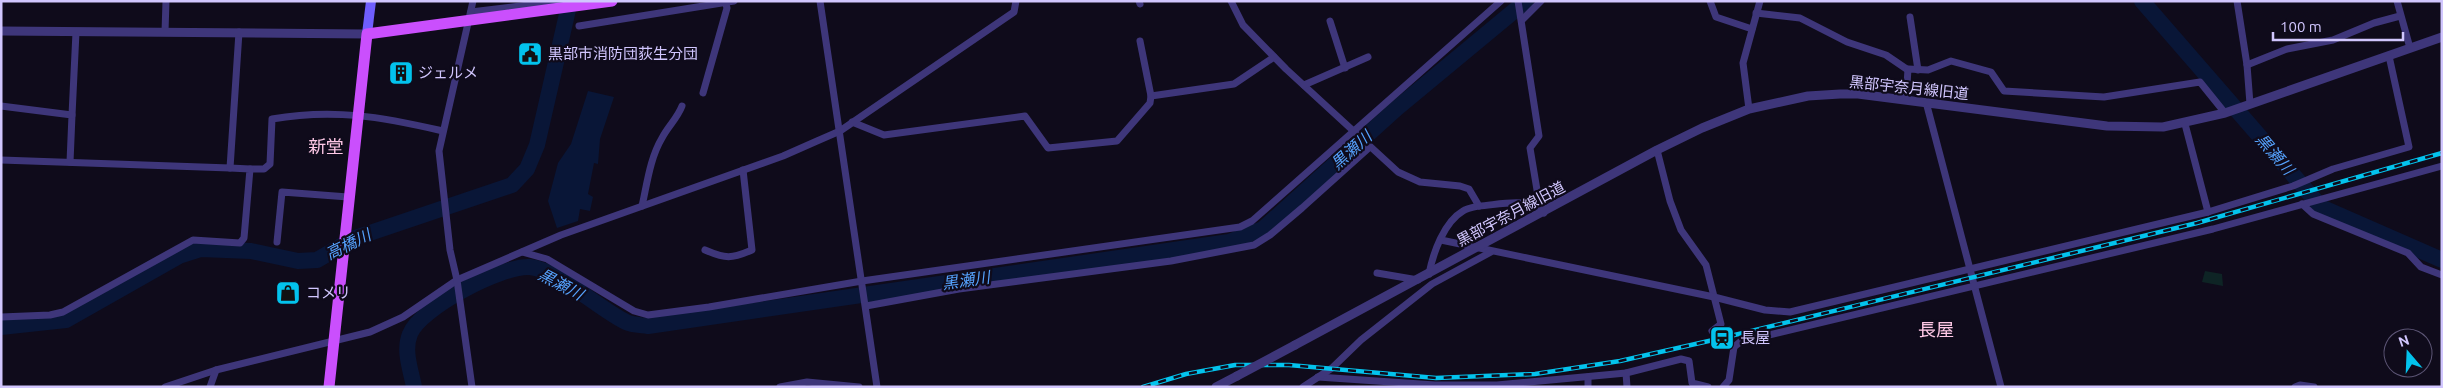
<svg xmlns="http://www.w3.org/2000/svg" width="2443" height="388" font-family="Ubuntu,'Noto Sans JP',sans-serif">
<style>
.green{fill:#0e2425}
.water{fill:#091637}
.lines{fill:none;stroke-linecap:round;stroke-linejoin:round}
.river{stroke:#091637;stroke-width:16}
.minor{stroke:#3e367a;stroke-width:7}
.tertiary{stroke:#3e367a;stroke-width:9}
.secondary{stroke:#6f5efd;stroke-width:10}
.primary{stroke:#ca4ffd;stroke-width:11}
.rail-casing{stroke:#03c3ed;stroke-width:4.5}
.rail{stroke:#0f0b1b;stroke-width:2.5;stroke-dasharray:8;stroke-linecap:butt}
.tertiary-bridge{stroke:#3e367a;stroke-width:9}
.labels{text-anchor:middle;stroke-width:4.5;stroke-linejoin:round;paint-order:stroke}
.poi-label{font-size:15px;fill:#d1c6fe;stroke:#0f0b1b;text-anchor:start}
.street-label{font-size:15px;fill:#d1c6fe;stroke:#0f0b1b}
.water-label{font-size:16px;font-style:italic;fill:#55a2fd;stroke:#0f0b1b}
.quarter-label{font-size:18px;fill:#fec8e6;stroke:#0f0b1b}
</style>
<rect width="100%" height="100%" fill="#0f0b1b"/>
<path class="green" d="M 2205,271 L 2222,274 L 2223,286 L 2202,282 Z"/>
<path class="water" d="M 588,91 L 614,97 L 600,139 L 598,164 L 594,163 L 588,194 L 593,197 L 590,211 L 580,209 L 578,221 L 557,228 L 548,201 L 558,163 L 571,144 Z"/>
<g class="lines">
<g class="river">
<path d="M 2142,1 L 2321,207 L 2442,260"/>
<path d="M 1,327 L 66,320 L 179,256 L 201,249 L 251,251 L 298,261 L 317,260 L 355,238 L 512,185 L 527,169 L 537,145 L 570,1"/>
<path d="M 414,387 C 411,370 403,351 410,334 C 420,308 502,265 530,267 C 558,270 599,309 626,322 C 632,325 641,325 648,326 L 1229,242 L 1263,229 L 1397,108 L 1526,1"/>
</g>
<g class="minor">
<path d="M 820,1 L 877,387"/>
<path d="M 1139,1 L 1140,4"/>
<path d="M 1231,1 L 1243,25 L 1286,69 L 1398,172 L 1420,182 L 1460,186 L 1469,189 L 1479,206 C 1498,205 1530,196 1544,213"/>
<path d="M 1518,1 L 1539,136 L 1530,148 L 1540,208"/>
<path d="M 1710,1 L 1716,17 L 1752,29"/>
<path d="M 2237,1 L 2247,65 L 2250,104"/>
<path d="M 2397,1 L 2410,48"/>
<path d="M 471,12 L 560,1"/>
<path d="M 1756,13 L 1800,18 L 1847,42 L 1886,55 L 1908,70"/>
<path d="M 1910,17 L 1918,70"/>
<path d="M 1522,20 L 1541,1"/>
<path d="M 1330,21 L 1345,68"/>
<path d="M 579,26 L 734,1"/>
<path d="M 165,32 L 166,1"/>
<path d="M 2247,65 L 2287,49 L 2333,40 L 2374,23 L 2400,16"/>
<path d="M 1304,85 L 1368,57"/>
<path d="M 703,93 L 727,8 L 725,1"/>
<path d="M 1151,96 L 1234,84 L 1274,57"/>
<path d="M 1906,100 L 1908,69 L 1928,70 L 1951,61 L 1991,72 L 2004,91 L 2104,97 L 2200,82 L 2225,113"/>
<path d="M 1926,102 L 2001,387"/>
<path d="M 1,106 L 72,115 L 70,162"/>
<path d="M 1749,109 L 1743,63 L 1760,1"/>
<path d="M 72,115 L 76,32"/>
<path d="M 852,122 L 884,135 L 1025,116 L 1048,148 L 1117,141 L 1150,103 L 1151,96 L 1140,41"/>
<path d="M 2185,124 L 2208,212"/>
<path d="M 1657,150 L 1670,201 L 1681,230 L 1706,265 L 1721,324 L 1712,331"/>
<path d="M 1,160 L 230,168 L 239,32"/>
<path d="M 250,169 L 264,169 L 270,164 L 272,119 C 334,108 382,117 443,131"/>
<path d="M 2302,204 L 2313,214 L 2408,253 L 2421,267 L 2442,275"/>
<path d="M 642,206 C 647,184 650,158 662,138 C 668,126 677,119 682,106"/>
<path d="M 1441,240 L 1714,297 L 1765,310 L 1790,312 L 2208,212 L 2293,186 L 2333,169 L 2409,147 L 2389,56"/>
<path d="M 277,242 L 282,192 L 348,197"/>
<path d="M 705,250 C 726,259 731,259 752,250 L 743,170"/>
<path d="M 522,252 L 547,259 L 634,311 L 648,315 L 709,307 L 862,281 L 1240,227 L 1252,221 L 1501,1"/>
<path d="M 1377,273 L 1418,280"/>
<path d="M 1429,274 C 1433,253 1444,222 1463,211 C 1467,208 1474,207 1479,206"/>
<path d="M 866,306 L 959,289 L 1171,261 L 1254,245 L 1270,235 L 1302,208 L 1370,147"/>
<path d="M 1,317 L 50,315 L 63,312 L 193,240 L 240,243 L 244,238 L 250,169 L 230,168"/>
<path d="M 1626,373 L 1627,387"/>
<path d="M 1318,377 L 1435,385 L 1497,385 L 1626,373 L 1681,359 L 1689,361 L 1692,383 L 1708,387"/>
<path d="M 1588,377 L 1588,387"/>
<path d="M 165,387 L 216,370 L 370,332 L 403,317 L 457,280 L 561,235 L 783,156 L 817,141 L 840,131 L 1014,12 L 1016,1"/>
<path d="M 210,387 L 216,370"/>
<path d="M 472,387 L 457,280 L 450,250 L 439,151 L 473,1"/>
<path d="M 780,387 L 807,382 L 859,387"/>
<path d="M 1303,387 L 1332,368 L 1361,340 L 1432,284 L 1491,252"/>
<path d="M 1723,387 L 1729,380 L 1734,347 L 1740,342 L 2213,229 L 2442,166"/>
<path d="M 2295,387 L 2300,385 L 2314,387"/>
</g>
<g class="tertiary">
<path d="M 1,31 L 367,34"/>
<path d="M 1295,345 L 1657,150 L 1702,128 L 1749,109 L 1808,96 L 1840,94 L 1858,94 L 2107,126 L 2163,127 L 2225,113 L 2442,37"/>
<path d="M 1216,387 L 1237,376"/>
</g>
<path class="secondary" d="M 367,34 L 371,1"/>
<path class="primary" d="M 329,387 L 367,34 L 612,1"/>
<defs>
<path id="rail" d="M 1143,387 L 1186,374 L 1235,365 L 1289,365 L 1436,378 L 1535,374 L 1620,361 L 1722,338 L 2197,223 L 2442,153"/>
</defs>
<use href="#rail" class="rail-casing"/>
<use href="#rail" class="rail"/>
<path class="tertiary-bridge" d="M 1237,376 L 1295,345"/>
</g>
<defs>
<symbol id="civic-square" viewBox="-11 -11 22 22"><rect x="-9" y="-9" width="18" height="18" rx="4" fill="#03c3ed" stroke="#0f0b1b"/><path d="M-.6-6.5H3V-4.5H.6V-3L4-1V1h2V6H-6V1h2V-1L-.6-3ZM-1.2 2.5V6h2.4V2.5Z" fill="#111"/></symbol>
<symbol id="building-square" viewBox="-11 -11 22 22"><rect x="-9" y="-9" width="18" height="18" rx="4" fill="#03c3ed" stroke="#0f0b1b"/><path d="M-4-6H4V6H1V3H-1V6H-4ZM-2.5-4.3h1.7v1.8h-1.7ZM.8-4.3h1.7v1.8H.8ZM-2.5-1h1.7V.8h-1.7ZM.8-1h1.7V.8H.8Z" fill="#111"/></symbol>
<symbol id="shop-square" viewBox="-11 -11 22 22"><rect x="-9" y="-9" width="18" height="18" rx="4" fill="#03c3ed" stroke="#0f0b1b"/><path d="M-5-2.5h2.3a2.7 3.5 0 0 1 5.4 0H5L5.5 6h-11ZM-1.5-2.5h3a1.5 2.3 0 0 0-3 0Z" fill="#111"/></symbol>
<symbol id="station-square" viewBox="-11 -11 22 22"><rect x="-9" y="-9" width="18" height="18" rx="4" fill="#03c3ed" stroke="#0f0b1b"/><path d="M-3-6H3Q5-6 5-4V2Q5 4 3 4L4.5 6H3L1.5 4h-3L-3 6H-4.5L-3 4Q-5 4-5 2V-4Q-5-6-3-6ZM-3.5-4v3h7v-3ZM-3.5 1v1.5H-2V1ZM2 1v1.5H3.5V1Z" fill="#111"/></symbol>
</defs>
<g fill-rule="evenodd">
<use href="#civic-square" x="516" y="40" width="28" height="28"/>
<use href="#building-square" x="387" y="59" width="28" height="28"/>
<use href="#shop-square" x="274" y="279" width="28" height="28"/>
<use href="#station-square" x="1708" y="324" width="28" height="28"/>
</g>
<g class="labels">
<g class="poi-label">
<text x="548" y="59">黒部市消防団荻生分団</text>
<text x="418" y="78">ジェルメ</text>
<text x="306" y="298">コメリ</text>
<text x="1740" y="343">長屋</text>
</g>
<g class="street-label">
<text transform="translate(1909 88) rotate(6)" y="5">黒部宇奈月線旧道</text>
<text transform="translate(1511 214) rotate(-28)" y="5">黒部宇奈月線旧道</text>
</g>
<g class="water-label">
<text transform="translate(1351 150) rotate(-42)" y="6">黒瀬川</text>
<text transform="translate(2275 154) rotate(49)" y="6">黒瀬川</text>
<text transform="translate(348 244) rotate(-26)" y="6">高橋川</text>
<text transform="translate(966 280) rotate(-8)" y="6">黒瀬川</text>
<text transform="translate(561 284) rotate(28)" y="6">黒瀬川</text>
</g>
<g class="quarter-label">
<text x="326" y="153">新堂</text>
<text x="1936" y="336">長屋</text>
</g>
</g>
<rect width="2443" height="388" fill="none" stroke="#d1c6fe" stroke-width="5"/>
<g transform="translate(2408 353) rotate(341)"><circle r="24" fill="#0f0b1b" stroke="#5d5676"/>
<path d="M0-4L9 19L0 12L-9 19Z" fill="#03c3ed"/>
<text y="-8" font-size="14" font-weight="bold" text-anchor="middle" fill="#d1c6fe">N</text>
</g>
<path d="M2273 32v8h130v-8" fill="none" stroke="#d1c6fe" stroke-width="2.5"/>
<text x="2280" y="32" font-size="15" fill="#d1c6fe" stroke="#0f0b1b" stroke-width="4" paint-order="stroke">100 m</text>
</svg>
